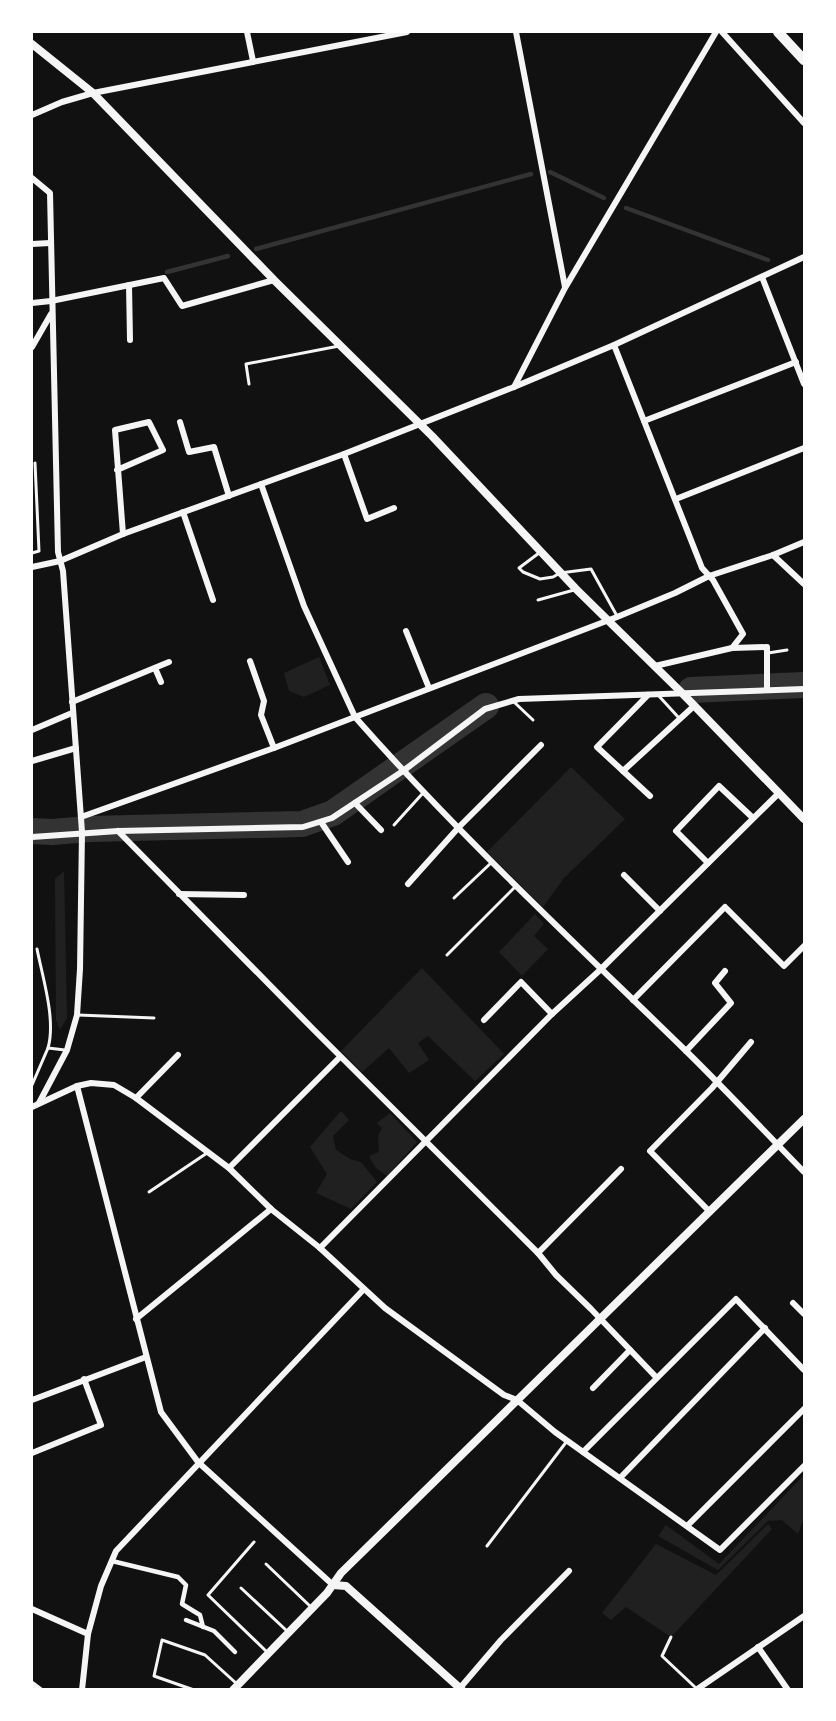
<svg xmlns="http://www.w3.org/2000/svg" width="836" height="1721" font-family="Commissioner,sans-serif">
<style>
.green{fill:#202020}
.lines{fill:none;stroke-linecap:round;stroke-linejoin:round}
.stream{stroke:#333;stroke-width:4.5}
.river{stroke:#333;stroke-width:26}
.service{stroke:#f5f5f5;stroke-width:3}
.pedestrian{stroke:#f5f5f5;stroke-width:4.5}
.minor{stroke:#f5f5f5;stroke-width:6}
.tertiary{stroke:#f5f5f5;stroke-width:8}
.motorway{stroke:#f5f5f5;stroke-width:10}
</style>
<rect width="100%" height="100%" fill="#111"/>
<g class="green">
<path d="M 319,657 L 330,685 L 304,697 L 289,691 L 284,673 Z"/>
<path d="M 571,767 L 625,819 L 564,878 L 543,907 L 487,852 Z"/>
<path d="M 64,871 L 67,1018 L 60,1030 L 56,1020 L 55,879 Z"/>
<path d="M 535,914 L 544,924 L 534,936 L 548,949 L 522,976 L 499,952 Z"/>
<path d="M 422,968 L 504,1054 L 475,1081 L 428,1036 L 418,1043 L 429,1060 L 409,1073 L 389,1048 L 362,1072 L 341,1051 Z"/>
<path d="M 341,1111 L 349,1120 L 333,1136 L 336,1150 L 350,1159 L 361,1162 L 377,1182 L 351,1209 L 316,1193 L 327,1174 L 310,1147 Z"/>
<path d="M 390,1113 L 417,1142 L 387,1176 L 376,1168 L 369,1156 L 379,1152 L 378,1136 L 382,1128 L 377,1123 Z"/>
<path d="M 804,1475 L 804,1518 L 798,1534 L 782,1520 L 768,1521 L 718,1570 L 658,1536 L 666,1525 L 719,1564 Z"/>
<path d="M 768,1524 L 772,1529 L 671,1637 L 626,1607 L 611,1620 L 602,1613 L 656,1544 L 716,1575 Z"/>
</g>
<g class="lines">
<g class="stream">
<path d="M 550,172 L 604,198"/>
<path d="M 626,208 L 768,260"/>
<path d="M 256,249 L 531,174"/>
<path d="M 167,272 L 228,256"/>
</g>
<g class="river">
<path d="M 691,690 L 804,685"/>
<path d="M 32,831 L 52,832 L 89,829 L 302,824 L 333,813 L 486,706"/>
</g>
<g class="service">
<path d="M 249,384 L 246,364 L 339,346"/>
<path d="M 32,553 L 39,551 L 35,463"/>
<path d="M 539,553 L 519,568 L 523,572 L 540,579 L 553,577 L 560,573 L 591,569 L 617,616"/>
<path d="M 538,600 L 574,590"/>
<path d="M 768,653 L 787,650"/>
<path d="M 658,695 L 679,718"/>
<path d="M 514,702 L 533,720"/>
<path d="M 394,825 L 423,793"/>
<path d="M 454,898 L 492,862"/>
<path d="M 37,949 C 43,979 56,1020 48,1048 L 65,1050"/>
<path d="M 447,955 L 516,886"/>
<path d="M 78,1015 L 154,1018"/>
<path d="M 32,1085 L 48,1048"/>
<path d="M 149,1192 L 207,1153"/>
<path d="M 254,1542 L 208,1595 L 267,1652"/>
<path d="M 487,1546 L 567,1441"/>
<path d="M 266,1564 L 311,1607"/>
<path d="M 241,1588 L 287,1631"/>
<path d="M 671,1637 L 662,1656 L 697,1689"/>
<path d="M 194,1690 L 154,1676 L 162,1640 L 205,1655 L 237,1684"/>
</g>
<g class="pedestrian">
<path d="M 112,1561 L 178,1577 L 186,1585 L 182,1604 L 200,1615 L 203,1627"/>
<path d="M 186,1620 L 214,1631 L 235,1652"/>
</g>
<g class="minor">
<path d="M 247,32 L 253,61"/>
<path d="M 516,32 L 565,287"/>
<path d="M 722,32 L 804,123"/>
<path d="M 32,115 L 62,102 L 93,93 L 407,32"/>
<path d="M 32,178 L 50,193 L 58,552 L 63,571 L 82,832 L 80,969 L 77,1015 L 67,1050 L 39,1103"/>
<path d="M 32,244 L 50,243"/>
<path d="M 762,277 L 804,384"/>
<path d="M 129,285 L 130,340"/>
<path d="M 32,303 L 51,301 L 164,278 L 182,306 L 274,280"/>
<path d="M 614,345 L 702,568 L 713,580 L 743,634 L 732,648 L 655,666"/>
<path d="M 32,347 L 51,314"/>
<path d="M 514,387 L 565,288 L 716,32"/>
<path d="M 644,421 L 796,362"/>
<path d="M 180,422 L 189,452 L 214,447 L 229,496"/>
<path d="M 344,454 L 367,519 L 394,508"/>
<path d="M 117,470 L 163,450 L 149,422 L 115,430 L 123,534"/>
<path d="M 676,499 L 804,448"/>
<path d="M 183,512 L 213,600"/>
<path d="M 804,542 L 773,555 L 709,576 L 675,593 L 617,617 L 355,717 C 458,834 572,940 684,1049 C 725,1089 764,1131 804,1172"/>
<path d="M 773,555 L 804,584"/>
<path d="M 32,567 L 60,561 L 123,534 L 344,454 L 514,387 L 614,345 L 804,257"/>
<path d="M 406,631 L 429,688"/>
<path d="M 732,648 L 767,647 L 767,690"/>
<path d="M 250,661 L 264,701 L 261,715 L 274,748"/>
<path d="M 155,668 L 161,682"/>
<path d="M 648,695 L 597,747 L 623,771 L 694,706"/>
<path d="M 72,702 L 169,662"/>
<path d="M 32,730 L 72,713"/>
<path d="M 32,761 L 76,748"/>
<path d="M 623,771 L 650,796"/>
<path d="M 355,803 L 381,830"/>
<path d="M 81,817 L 274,748 L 355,717 L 304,606 L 261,484"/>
<path d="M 321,822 L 348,862"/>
<path d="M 118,831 L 313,1029 L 538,1253 L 556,1275 L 591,1309 L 656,1377"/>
<path d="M 32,837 L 118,831 L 303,827 L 332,818 L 403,771 L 485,709 L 519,699 L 804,689"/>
<path d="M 708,863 L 676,831 L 719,786 L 753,818"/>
<path d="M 624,875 L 660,911"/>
<path d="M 408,884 L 459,827 L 541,745"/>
<path d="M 179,894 L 244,895"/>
<path d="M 633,1000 L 725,907 L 784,966 L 804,946"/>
<path d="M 484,1020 L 521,982 L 552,1014"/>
<path d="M 686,1051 L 731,1003 L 715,983 L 725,971"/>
<path d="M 77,1086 L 161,1412 L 198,1462 L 333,1585"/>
<path d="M 136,1098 L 178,1055"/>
<path d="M 32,1107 L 77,1086 L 91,1083 L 114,1085 L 136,1098 L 229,1168 L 271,1209 L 320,1248 L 385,1308 L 504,1395 L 517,1400 L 555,1432 L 720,1550 L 804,1466"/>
<path d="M 229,1168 L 340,1057"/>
<path d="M 710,1212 L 650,1151 L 712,1088 L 751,1042"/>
<path d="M 320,1248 L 552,1014 L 600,970 L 779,793"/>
<path d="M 538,1253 L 621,1169"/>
<path d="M 793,1303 L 804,1314"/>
<path d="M 136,1319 L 271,1209"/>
<path d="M 593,1388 L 630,1350"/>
<path d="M 32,1400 L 146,1357"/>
<path d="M 583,1452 L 736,1299 L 804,1370"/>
<path d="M 32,1453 L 101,1425 L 84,1379"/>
<path d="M 620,1478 L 765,1328"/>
<path d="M 687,1526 L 804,1409"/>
<path d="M 32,1609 L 88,1634"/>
<path d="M 758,1647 L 788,1690"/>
<path d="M 32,1684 L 40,1690"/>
<path d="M 460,1688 L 501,1640 L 569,1571"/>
<path d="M 82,1690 L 88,1634 L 101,1586 L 116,1551 L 364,1289"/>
<path d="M 696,1690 L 804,1616"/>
</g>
<g class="tertiary">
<path d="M 32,44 L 93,93 L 274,280 L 432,436 L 576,589 L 682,693 L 804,819"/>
<path d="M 333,1585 L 346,1586 L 462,1690"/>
<path d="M 233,1690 L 327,1593 L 341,1573 L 804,1119"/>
</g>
<path class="motorway" d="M 778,32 L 804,60"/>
</g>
<rect width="836" height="1721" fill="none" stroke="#ffffff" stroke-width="66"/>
</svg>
